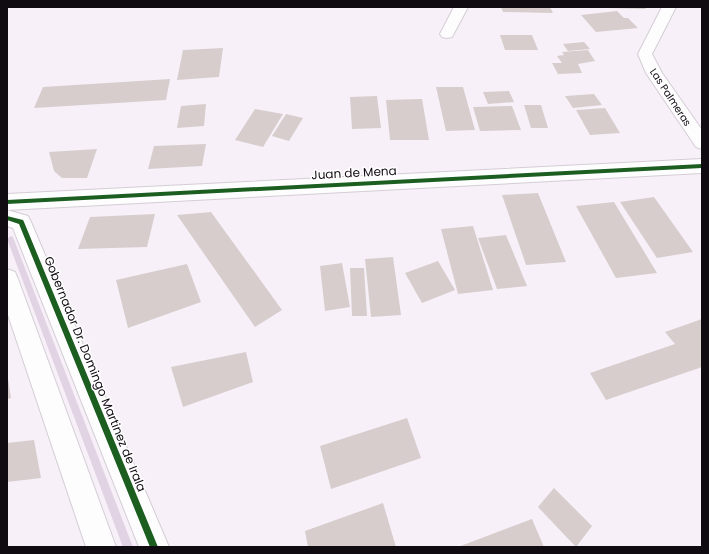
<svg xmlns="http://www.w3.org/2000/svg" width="709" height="554" font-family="Poppins,sans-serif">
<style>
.green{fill:#e1d3e3}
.building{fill:#d6cdcc}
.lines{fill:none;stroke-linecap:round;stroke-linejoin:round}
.minor-casing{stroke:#d4cdd5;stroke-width:2}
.minor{fill:#fefdfe;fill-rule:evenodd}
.cycleway-casing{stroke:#fff;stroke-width:2}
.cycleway{fill:#1b5e20;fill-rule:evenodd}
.labels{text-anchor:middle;stroke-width:3;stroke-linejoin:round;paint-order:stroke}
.far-street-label{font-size:10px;fill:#100a11;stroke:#fff}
.street-label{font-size:12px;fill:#100a11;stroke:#fff}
</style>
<rect width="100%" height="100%" fill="#f8f0f9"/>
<path class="green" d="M 11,236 L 13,237 L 133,547 L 123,547 L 7,239 Z"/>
<g class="building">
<path d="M 501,7 L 550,7 L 553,13 L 503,12 Z"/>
<path d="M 609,7 L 645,7 L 646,9 L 609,8 Z"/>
<path d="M 617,11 L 624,18 L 628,18 L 638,28 L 596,32 L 581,15 Z"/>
<path d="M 500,35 L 532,35 L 538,50 L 505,50 Z"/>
<path d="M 584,42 L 590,49 L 568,51 L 563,44 Z"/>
<path d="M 223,48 L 219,77 L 177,80 L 183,50 Z"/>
<path d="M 588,50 L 595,61 L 578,64 L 582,73 L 558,74 L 552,63 L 562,63 L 557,56 L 564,55 L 562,52 Z"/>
<path d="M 170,79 L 166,100 L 34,108 L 43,87 Z"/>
<path d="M 436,87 L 463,87 L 475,130 L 446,131 Z"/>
<path d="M 509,91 L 514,102 L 488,104 L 483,92 Z"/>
<path d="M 594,94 L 602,105 L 573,108 L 565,96 Z"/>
<path d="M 377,96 L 381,128 L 352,129 L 350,97 Z"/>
<path d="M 422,99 L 429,140 L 390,140 L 386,100 Z"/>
<path d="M 206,104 L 204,126 L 177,128 L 181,106 Z"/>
<path d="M 524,105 L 541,105 L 548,128 L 531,128 Z"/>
<path d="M 512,106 L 521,130 L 480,131 L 473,107 Z"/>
<path d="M 605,108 L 620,133 L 590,135 L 576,110 Z"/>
<path d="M 255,109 L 283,114 L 263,147 L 235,140 Z"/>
<path d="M 286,114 L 303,118 L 289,141 L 272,136 Z"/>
<path d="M 206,144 L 202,166 L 148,169 L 154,146 Z"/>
<path d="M 97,149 L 87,178 L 62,178 L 54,171 L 49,152 Z"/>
<path d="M 538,193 L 566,262 L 526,265 L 502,195 Z"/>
<path d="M 654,197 L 693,252 L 657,258 L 620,202 Z"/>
<path d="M 614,202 L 657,273 L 616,278 L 576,206 Z"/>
<path d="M 211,212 L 282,310 L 255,327 L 177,215 Z"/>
<path d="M 155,214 L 147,247 L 78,249 L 90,217 Z"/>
<path d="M 473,226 L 493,290 L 458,294 L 441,229 Z"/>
<path d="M 506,235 L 527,286 L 497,289 L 478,238 Z"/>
<path d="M 393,257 L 401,315 L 371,317 L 365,259 Z"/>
<path d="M 438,261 L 455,290 L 422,303 L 405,273 Z"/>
<path d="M 342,263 L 350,307 L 325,311 L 320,266 Z"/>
<path d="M 187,264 L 201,302 L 128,328 L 116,280 Z"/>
<path d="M 350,268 L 364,268 L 367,316 L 352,316 Z"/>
<path d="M 702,319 L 702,367 L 606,400 L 590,373 L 675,344 L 665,332 Z"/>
<path d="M 246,352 L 253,382 L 183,407 L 171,367 Z"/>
<path d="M 7,372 L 11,398 L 7,399 Z"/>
<path d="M 407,418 L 421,458 L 331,489 L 320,446 Z"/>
<path d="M 34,440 L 41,478 L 7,482 L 7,443 Z"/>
<path d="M 554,488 L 592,526 L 576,547 L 538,507 Z"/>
<path d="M 383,503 L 396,547 L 308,547 L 305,531 Z"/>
<path d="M 532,519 L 544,547 L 458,547 Z"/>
</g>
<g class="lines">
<defs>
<g id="minor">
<path d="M 454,7 L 468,7 L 452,37 L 447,38 L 442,37 L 440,34 Z"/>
<path d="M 662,7 L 676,7 L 652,54 L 662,73 L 702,130 L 702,149 L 696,147 L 646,73 L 638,54 Z"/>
<path d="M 702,159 L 702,173 L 7,210 L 7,194 Z"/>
<path d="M 7,210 L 28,216 L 31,222 L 169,547 L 139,547 L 13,228 L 7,226 Z"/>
<path d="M 7,269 L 15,272 L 18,279 L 116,547 L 86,547 L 7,312 Z"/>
</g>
</defs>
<use href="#minor" class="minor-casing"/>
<use href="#minor" class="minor"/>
<defs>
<g id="cycleway">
<path d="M 702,164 L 702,168 L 7,204 L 7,200 Z"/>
<path d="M 7,216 L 23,220 L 24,222 L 158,547 L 150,547 L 19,224 L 7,220 Z"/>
</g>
</defs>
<use href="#cycleway" class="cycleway-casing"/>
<use href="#cycleway" class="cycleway"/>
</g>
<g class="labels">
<g class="far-street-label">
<text transform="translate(671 97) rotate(57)" y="4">Las Palmeras</text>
</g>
<g class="street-label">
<text transform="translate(354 173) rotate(-3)" y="4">Juan de Mena</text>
<text transform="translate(95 374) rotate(68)" y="4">Gobernador Dr. Domingo Martinez de Irala</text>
</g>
</g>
<rect width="709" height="554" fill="none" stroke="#100a11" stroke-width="16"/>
</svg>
